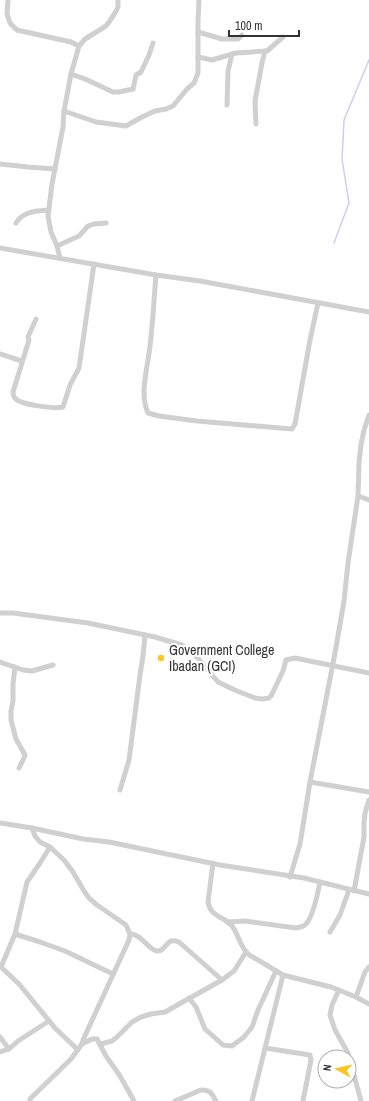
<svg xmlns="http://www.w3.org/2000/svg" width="369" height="1101" font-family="'Archivo Narrow',sans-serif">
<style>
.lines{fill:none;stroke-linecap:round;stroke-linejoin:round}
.stream{stroke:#d4cbf1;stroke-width:1.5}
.street{stroke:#d0d0d0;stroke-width:5}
.poi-dot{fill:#f7c927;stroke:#fff;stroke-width:1.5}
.labels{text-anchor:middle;stroke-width:4;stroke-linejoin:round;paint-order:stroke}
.poi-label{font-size:14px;fill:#333;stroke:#fff;text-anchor:start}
</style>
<rect width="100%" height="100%" fill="#fff"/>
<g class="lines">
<path class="stream" d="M 334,243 L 349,203 L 342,159 L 344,120 L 369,60"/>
<g class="street">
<path d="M 8,0 L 7,14 L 10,23 L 17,30 L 71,42 L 79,46"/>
<path d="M 198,32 L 222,39 L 238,39 L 242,35"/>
<path d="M 198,57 L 212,60 L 236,53 L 267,51 L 283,37"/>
<path d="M 71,74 L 85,79 L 113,92 L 119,92 L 133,89"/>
<path d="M 133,89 L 136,75 L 141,72 L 149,55 L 153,43"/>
<path d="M 227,105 L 228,71 L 232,54"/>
<path d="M 64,111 L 96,122 L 126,126 L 142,117 L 155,111 L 166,109 L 173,106 L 187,89 L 194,83 L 198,73 L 198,21 L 199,0"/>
<path d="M 256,124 L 255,101 L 262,63 L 265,51"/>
<path d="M 0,164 L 28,167 L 55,169"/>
<path d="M 16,223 C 23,211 36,211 49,210"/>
<path d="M 57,246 L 79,236 L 88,226 L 94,224 L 106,223"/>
<path d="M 0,248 L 156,275 L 200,281 L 369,312"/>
<path d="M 60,258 L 57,246 L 51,232 L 48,216 L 52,184 L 63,127 L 64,111 L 71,74 L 79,46 L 85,39 L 106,26 L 109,22 L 115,13 L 118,7 L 118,0"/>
<path d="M 156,275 C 154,298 153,322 150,346 C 148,366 139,394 148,413 L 159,416 L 197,421 L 292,429 L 295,424 L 310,340 L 318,303"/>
<path d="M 36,319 L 28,337 L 29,340 L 13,392 C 13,394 13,396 15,398 C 20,405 55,409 63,407 L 70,385 L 79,368 L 94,264"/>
<path d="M 0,354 L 22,361"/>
<path d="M 358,496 L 369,500"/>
<path d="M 0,613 L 13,613 L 88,623 L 155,637 L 182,645 L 197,657 L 218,682 L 237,691 L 255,698 L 262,699 L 269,698 L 271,696 L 283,671 L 286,660 L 295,658 L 369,673"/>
<path d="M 0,662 L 23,670 L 32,671 L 53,665"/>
<path d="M 15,667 L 13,684 L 13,701 L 11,711 L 11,720 L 16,739 L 25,755 L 24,758 L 19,768"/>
<path d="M 310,782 L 369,792"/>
<path d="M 120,790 L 129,760 L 140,675 L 143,656 L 145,635"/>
<path d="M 0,823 L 32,828 L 83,839 L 109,842 L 220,865 L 304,878 L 369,894"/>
<path d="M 32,828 L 35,836 L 40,842 L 50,847 L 64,860 L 73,872 L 84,891 L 89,898 L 97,905 L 126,925 L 130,934 L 129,940 L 83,1040 L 82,1044"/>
<path d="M 213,863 L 208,902 C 211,918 224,916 232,926 C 239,935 239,945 248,954 L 283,975 L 331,987 L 356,997 L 369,1004"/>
<path d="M 290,877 L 300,844 L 310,782 L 335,653 L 344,601 L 348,563 L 358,496 L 359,463 L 361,445 L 364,430 L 369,415"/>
<path d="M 354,891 L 364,837 L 364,823 L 365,813 L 369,800"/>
<path d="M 227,922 L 245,921 L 296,928 C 299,927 303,927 305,925 C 313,919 318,892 320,882"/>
<path d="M 330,932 L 340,915 L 349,890"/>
<path d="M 15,934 L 40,942 L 65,951 L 113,974"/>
<path d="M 130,934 C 141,933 148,950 157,951 C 166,952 166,936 179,942 L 222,980"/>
<path d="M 0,966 L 19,984 L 55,1028 L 78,1050"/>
<path d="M 1,967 L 15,934 L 27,882 L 40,863 L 50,847"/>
<path d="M 339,990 L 332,1005 L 330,1015 L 335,1030 L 348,1053 L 361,1101"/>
<path d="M 356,997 L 365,972 L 369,967"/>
<path d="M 189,998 L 196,1007 L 205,1029 L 223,1045 L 232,1046 L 244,1037 L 252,1027 L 258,1010 L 276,971"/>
<path d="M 0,1037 L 9,1049"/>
<path d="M 101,1044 L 112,1041 L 117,1037 L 132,1022 L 141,1017 L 151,1014 L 165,1012 L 222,980 L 234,971 L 246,952"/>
<path d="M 265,1048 L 310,1055 L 311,1060 L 303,1101"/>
<path d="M 0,1052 L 9,1049 L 18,1041 L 49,1021"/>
<path d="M 30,1101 L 30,1099 L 71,1059 L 82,1044 L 92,1039 L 97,1039 L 106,1056 L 120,1076 L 134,1101"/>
<path d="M 175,1101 L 201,1090 C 210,1089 212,1094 216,1101"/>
<path d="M 252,1101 L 283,975"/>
</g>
</g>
<circle class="poi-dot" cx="161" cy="658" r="4"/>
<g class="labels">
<g class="poi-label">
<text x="169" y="655">Government College<tspan x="169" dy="16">Ibadan (GCI)</tspan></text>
</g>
</g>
<g transform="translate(337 1069) rotate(278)"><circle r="19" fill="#ffffff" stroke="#adadad"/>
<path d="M0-3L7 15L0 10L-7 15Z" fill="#f7c927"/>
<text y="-6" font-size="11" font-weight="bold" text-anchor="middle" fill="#333333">N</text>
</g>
<path d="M229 30v6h70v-6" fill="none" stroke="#333333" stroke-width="2"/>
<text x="235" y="30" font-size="12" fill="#333333" stroke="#ffffff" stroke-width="3" paint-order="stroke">100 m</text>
</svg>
